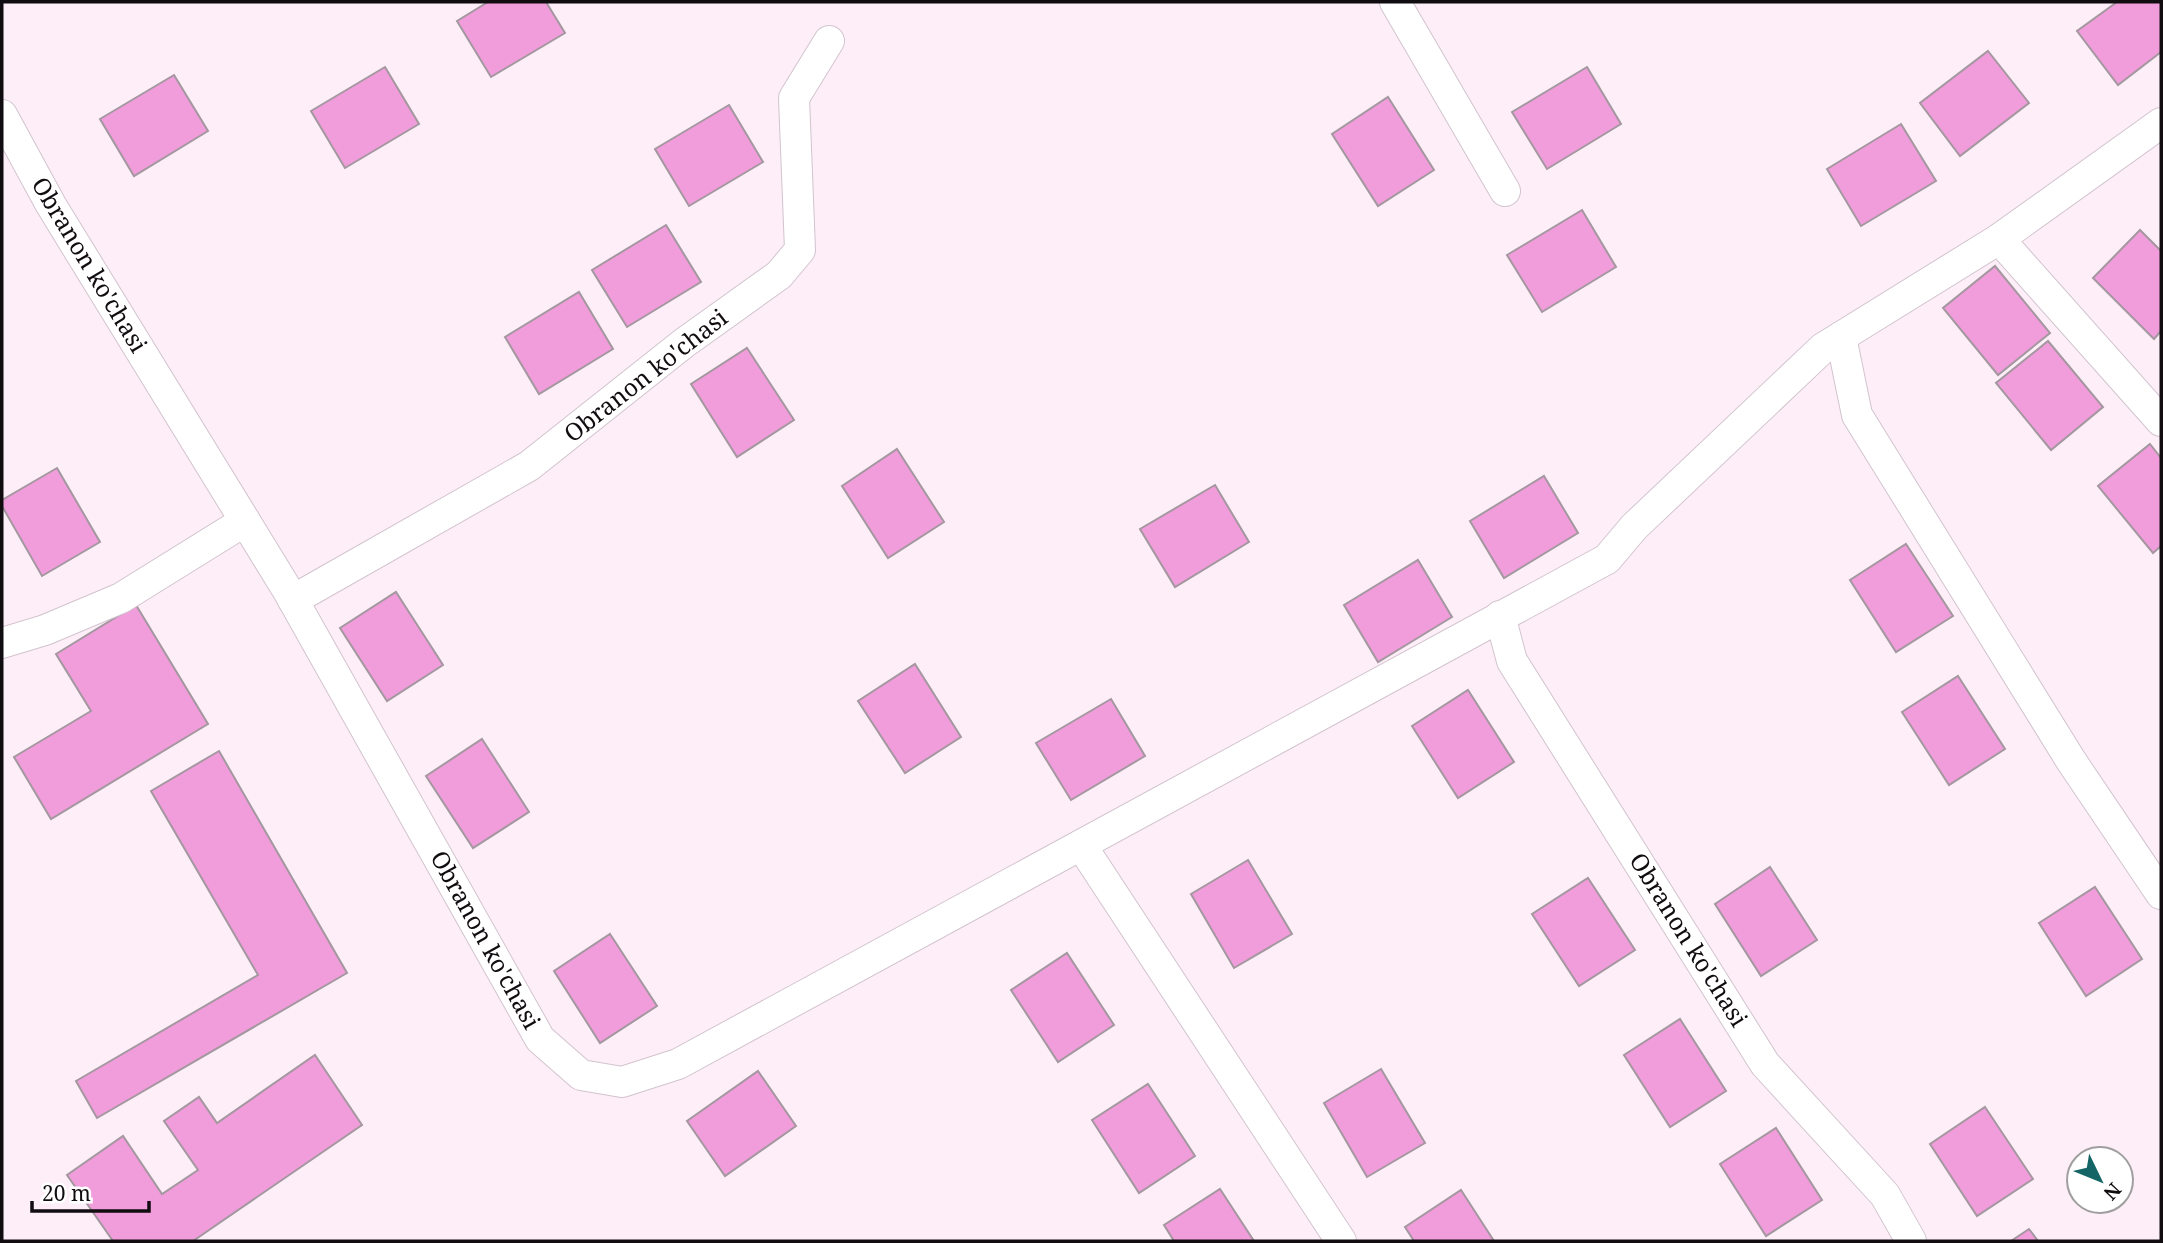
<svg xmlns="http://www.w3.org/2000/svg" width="2163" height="1243" font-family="'Noto Serif',serif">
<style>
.building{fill:#f29ddb;stroke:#a497a0;stroke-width:2}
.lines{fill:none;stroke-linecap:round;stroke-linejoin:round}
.street-casing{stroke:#d2c4ce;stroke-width:32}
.street{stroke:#fff;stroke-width:30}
.labels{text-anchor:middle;stroke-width:6;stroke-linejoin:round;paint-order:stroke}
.street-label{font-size:24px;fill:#110c10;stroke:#fff}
</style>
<rect width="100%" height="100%" fill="#fdeef8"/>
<g class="building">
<path d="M 488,2 L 546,2 L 565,33 L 491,77 L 457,21 Z"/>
<path d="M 2117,2 L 2161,2 L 2161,52 L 2118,85 L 2077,31 Z"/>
<path d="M 1988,51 L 2029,103 L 1960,156 L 1920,103 Z"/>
<path d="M 385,67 L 419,124 L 345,168 L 311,111 Z"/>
<path d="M 1587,67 L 1621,124 L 1547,169 L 1512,112 Z"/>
<path d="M 174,75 L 208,131 L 134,176 L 100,119 Z"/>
<path d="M 1388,97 L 1434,170 L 1378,206 L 1332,134 Z"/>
<path d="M 729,105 L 763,162 L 689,206 L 655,149 Z"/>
<path d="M 1901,124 L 1936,181 L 1861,226 L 1827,169 Z"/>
<path d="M 1582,210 L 1616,267 L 1542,312 L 1507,255 Z"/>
<path d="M 666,225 L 701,282 L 627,327 L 592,270 Z"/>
<path d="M 2140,230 L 2161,251 L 2161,331 L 2154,339 L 2093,278 Z"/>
<path d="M 1995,266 L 2050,333 L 1998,375 L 1943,308 Z"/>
<path d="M 579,292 L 613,349 L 539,394 L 505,337 Z"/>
<path d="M 2048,341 L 2103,407 L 2051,450 L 1996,383 Z"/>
<path d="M 747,348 L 794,420 L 737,457 L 691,384 Z"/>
<path d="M 2150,444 L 2161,458 L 2161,546 L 2153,553 L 2098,486 Z"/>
<path d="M 897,449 L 944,522 L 888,558 L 842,486 Z"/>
<path d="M 57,468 L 100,542 L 42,576 L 2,506 L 2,500 Z"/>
<path d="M 1544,476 L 1578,533 L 1504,578 L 1470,521 Z"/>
<path d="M 1215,485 L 1249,542 L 1175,587 L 1140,529 Z"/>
<path d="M 1906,544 L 1953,616 L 1896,652 L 1850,580 Z"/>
<path d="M 1418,560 L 1452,617 L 1378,662 L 1344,605 Z"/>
<path d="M 396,592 L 443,665 L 387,701 L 340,628 Z"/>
<path d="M 136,605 L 208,724 L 51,819 L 14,757 L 91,711 L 56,654 Z"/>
<path d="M 915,664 L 961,737 L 905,773 L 858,701 Z"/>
<path d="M 1958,676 L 2005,749 L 1949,785 L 1902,712 Z"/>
<path d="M 1468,690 L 1514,762 L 1458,798 L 1412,726 Z"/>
<path d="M 1111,699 L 1145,756 L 1071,800 L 1036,743 Z"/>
<path d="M 482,739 L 529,812 L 473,848 L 426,776 Z"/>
<path d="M 219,751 L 347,973 L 97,1118 L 76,1081 L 258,975 L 151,791 Z"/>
<path d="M 1248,860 L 1292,934 L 1234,968 L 1191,894 Z"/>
<path d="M 1770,867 L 1817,940 L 1761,976 L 1715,904 Z"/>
<path d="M 1588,878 L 1635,950 L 1579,986 L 1532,914 Z"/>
<path d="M 2095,887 L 2142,959 L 2086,996 L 2039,923 Z"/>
<path d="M 610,934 L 657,1006 L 600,1043 L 554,971 Z"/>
<path d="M 1067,953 L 1114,1025 L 1058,1062 L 1011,990 Z"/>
<path d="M 1680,1019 L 1726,1091 L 1670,1127 L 1624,1055 Z"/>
<path d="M 315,1055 L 362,1125 L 193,1241 L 113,1241 L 67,1175 L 123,1136 L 162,1194 L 198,1170 L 164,1121 L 199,1097 L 217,1123 Z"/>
<path d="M 1381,1069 L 1425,1143 L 1367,1177 L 1324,1103 Z"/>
<path d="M 758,1071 L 796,1126 L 725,1176 L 687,1121 Z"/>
<path d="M 1148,1084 L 1195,1156 L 1139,1193 L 1092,1120 Z"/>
<path d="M 1985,1107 L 2033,1179 L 1977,1216 L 1930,1144 Z"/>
<path d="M 1776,1128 L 1822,1200 L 1766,1236 L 1720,1164 Z"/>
<path d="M 1220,1189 L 1254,1241 L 1174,1241 L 1164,1225 Z"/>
<path d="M 1461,1190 L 1494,1241 L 1414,1241 L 1405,1227 Z"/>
<path d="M 2029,1229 L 2038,1241 L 2011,1241 Z"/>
</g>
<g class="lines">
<defs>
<g id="street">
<path d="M 1395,2 L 1505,191"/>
<path d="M 2,115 L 51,205 L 288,591 L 540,1039 L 581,1075 L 622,1082 L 678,1064 L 1607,559 L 1634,527 L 1823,348 L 1999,239"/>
<path d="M 2161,123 L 1999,239 L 2161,421"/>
<path d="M 1841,337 L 1857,415 L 2070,759 L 2161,894"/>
<path d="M 293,600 L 529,466 L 684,343 L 779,275 L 800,250 L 794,98 L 829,41"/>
<path d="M 1500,616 L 1512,661 L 1765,1064 L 1885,1195 L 1911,1241"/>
<path d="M 2,643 L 45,630 L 121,598 L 245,521"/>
<path d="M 1081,845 L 1341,1241"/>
</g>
</defs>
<use href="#street" class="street-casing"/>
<use href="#street" class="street"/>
</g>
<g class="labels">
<g class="street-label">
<text transform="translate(89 265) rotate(59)" y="8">Obranon ko'chasi</text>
<text transform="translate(646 376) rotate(-38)" y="8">Obranon ko'chasi</text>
<text transform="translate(485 940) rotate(61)" y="8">Obranon ko'chasi</text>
<text transform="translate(1688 940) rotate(58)" y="8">Obranon ko'chasi</text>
</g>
</g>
<rect width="2163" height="1243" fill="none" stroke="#110c10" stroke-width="7"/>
<g transform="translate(2100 1180) rotate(133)"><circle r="33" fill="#ffffff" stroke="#a09e9f" stroke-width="2"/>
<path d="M0-5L12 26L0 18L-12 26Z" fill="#156566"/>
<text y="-10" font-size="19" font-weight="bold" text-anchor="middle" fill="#110c10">N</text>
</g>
<path d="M32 1201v10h117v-10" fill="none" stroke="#110c10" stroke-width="3.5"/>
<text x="42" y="1201" font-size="21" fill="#110c10" stroke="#ffffff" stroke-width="5" paint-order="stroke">20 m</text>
</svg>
